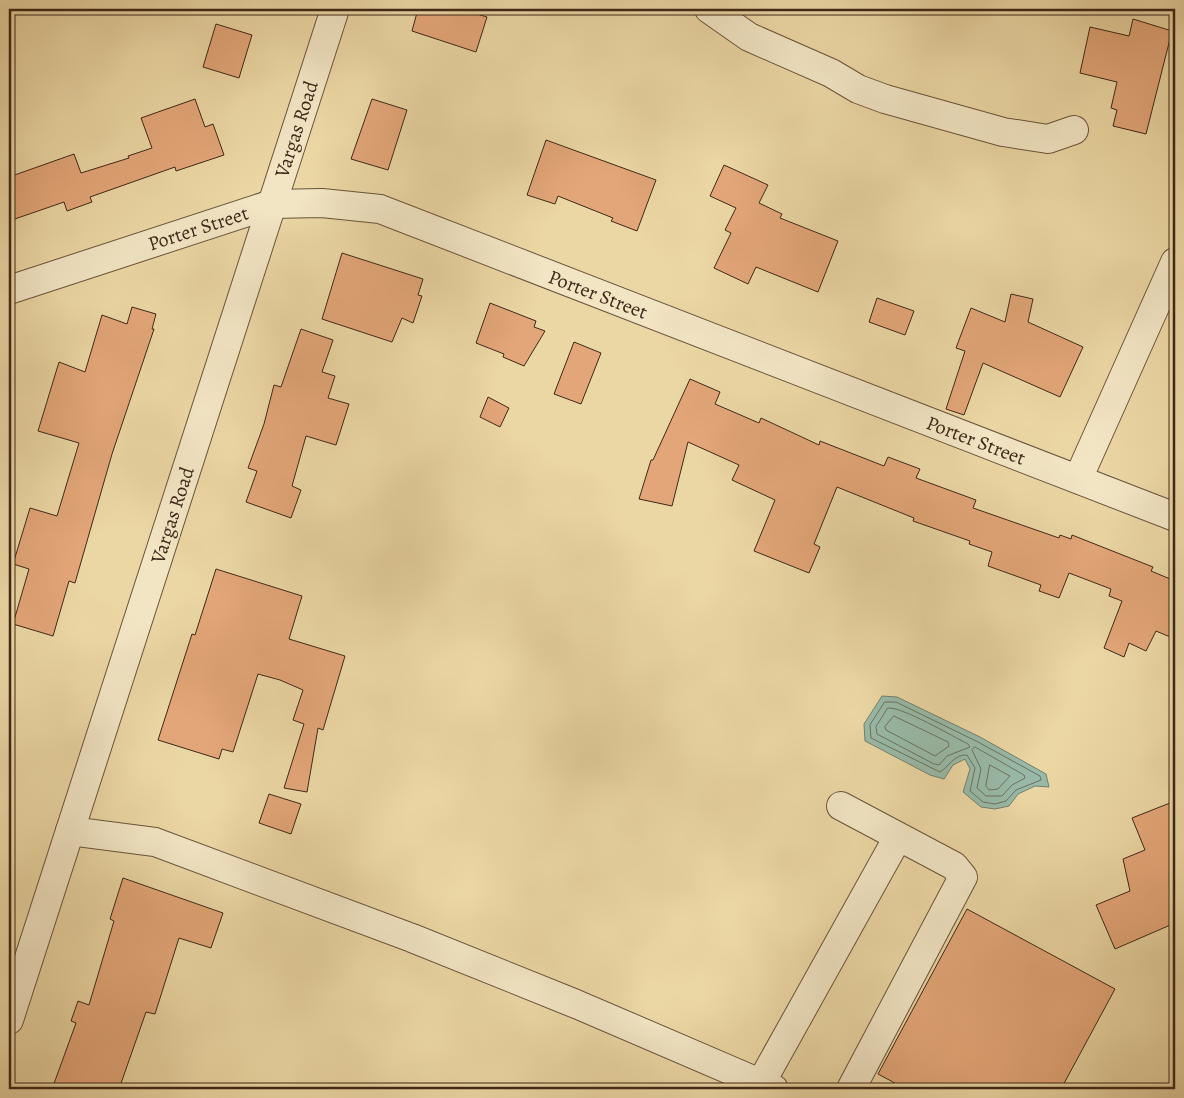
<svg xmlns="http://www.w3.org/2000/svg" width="1184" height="1098" font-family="Alegreya,serif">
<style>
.water{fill:#98baa8;stroke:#74806f}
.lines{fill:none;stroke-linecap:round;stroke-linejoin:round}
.shore{stroke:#6c7160;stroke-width:1}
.building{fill:#e3a678;stroke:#3f2819}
.minor-casing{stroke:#6a543c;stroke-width:30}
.minor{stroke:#f2e5c4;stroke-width:28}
.labels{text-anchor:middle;stroke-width:4;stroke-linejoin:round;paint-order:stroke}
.street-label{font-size:20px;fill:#3f2819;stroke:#f2e5c4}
</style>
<rect width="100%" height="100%" fill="#ebd7a4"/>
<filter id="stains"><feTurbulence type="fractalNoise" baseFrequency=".004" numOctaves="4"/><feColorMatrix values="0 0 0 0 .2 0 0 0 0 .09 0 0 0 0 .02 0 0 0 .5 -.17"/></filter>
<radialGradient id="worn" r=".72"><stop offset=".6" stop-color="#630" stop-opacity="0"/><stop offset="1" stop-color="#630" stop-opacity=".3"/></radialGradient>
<path class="water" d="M 882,696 L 897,697 L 980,737 L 1046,774 L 1049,787 L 1035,786 L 1018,794 L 1009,806 L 995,809 L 981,807 L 963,792 L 970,769 L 965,759 L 953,765 L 944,779 L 930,775 L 865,741 L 864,724 Z"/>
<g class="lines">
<g class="shore">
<path d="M 885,702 L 896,702 L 978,742 L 1040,776 L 1041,780 L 1016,790 L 1006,801 L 995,804 L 983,802 L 970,791 L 975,768 L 967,755 C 954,754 949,767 940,772 L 871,738 L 870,725 Z"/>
<path d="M 888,708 C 901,706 954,737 968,744 L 970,747 L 947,756 L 939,765 L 934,764 L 877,734 L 876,727 Z"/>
<path d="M 894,716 L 948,742 L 949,746 L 935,756 L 886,730 L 885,727 Z"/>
<path d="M 975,747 L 1024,775 L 1025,778 L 1012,785 L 1002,796 L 986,796 L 977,788 L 981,769 L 972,750 Z"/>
<path d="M 990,765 L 1010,776 L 998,789 L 989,790 L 986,786 Z"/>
</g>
</g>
<g class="building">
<path d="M 418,9 L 460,9 L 487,17 L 476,52 L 412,31 Z"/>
<path d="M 1133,19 L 1172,31 L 1146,134 L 1113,126 L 1117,110 L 1111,108 L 1117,82 L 1080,73 L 1090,27 L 1129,36 Z"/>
<path d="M 216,24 L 252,35 L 239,78 L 203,67 Z"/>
<path d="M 195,99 L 205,127 L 213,124 L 224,155 L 176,171 L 175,167 L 90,197 L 92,202 L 67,211 L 64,202 L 9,221 L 9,177 L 74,154 L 81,173 L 129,158 L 128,156 L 152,148 L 141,118 Z"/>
<path d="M 372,99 L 407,110 L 388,170 L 351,159 Z"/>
<path d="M 546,140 L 656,180 L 637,231 L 611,221 L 613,218 L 558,196 L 555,204 L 527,195 Z"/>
<path d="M 724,165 L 768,185 L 759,203 L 782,214 L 780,218 L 838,241 L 818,292 L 756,267 L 748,284 L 714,268 L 731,233 L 725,230 L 736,208 L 710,196 Z"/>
<path d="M 342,253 L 423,279 L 418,295 L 422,296 L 413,323 L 402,318 L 392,342 L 322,319 Z"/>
<path d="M 1011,294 L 1033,299 L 1028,322 L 1083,347 L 1060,397 L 983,363 L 964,415 L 946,409 L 965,351 L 956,348 L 971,308 L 1005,322 Z"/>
<path d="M 877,298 L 914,311 L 905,335 L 869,322 Z"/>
<path d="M 490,303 L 536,321 L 534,327 L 545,331 L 524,366 L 503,357 L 504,354 L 476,343 Z"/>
<path d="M 132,307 L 156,314 L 152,329 L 154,329 L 112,454 L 75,583 L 69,581 L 53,636 L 13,624 L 29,569 L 13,564 L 30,508 L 57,516 L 79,443 L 38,431 L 59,362 L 85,372 L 102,315 L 127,324 Z"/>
<path d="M 301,329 L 333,340 L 322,372 L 335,376 L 328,398 L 349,404 L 336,445 L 306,436 L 292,486 L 301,490 L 291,518 L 246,502 L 257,471 L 248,468 L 264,424 L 274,385 L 281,387 Z"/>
<path d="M 574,342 L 601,353 L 581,404 L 554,394 Z"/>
<path d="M 690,379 L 720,392 L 715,404 L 759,423 L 761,418 L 819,445 L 820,441 L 884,466 L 888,457 L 920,469 L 916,478 L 976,500 L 973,508 L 1059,538 L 1060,535 L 1071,539 L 1072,535 L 1153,567 L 1151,571 L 1175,581 L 1175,639 L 1156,631 L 1146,651 L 1129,643 L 1124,657 L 1104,648 L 1122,601 L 1109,596 L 1111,589 L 1069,573 L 1059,598 L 1039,591 L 1041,585 L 988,566 L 992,552 L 969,544 L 970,541 L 913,521 L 914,518 L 837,487 L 814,544 L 820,547 L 809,573 L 754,551 L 775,500 L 732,480 L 739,465 L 688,442 L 672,506 L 639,499 L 651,460 L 653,460 Z"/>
<path d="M 488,397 L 509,408 L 500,427 L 480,417 Z"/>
<path d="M 216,569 L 302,596 L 289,639 L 345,656 L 323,730 L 318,728 L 307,792 L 284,788 L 304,724 L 293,720 L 303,690 L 280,680 L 258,674 L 233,752 L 222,749 L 219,759 L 158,740 L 192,634 L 195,635 Z"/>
<path d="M 269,794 L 301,804 L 291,834 L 259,823 Z"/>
<path d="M 1175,801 L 1175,923 L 1115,949 L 1096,905 L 1130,891 L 1123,859 L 1145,850 L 1132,818 Z"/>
<path d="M 123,878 L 223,913 L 211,948 L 179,938 L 155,1014 L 146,1012 L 119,1089 L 52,1089 L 76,1023 L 71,1021 L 78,1001 L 89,1005 L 114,921 L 110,919 Z"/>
<path d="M 967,909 L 1115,989 L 1061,1089 L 906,1089 L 878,1074 Z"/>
</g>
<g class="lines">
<defs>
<g id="minor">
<path d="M 709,9 L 749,37 L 831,73 L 858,89 L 885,99 L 1003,132 L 1048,139 L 1074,130"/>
<path d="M 9,290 L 272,204 L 322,203 L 380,209 L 1175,517"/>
<path d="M 1078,479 L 1175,262"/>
<path d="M 841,806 L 954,866 L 963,877 L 851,1089"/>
<path d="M 70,831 L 155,842 L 412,938 L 576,1004 L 774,1089"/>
<path d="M 9,1020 L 335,9"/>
<path d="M 761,1083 L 898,837"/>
</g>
</defs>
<use href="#minor" class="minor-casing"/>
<use href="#minor" class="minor"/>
</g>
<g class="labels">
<g class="street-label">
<text transform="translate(296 129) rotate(-72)" y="7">Vargas Road</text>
<text transform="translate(198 228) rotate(-18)" y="7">Porter Street</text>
<text transform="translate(598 294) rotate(21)" y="7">Porter Street</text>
<text transform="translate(976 440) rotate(21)" y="7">Porter Street</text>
<text transform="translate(172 515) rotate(-72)" y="7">Vargas Road</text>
</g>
</g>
<rect width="1184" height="1098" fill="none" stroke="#ebd7a4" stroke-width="30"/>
<rect x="10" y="10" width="1164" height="1078" fill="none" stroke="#3f2819" stroke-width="2.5"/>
<rect x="15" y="15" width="1154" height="1068" fill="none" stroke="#3f2819"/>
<rect width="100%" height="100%" filter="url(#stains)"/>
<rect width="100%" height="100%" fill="url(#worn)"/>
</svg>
